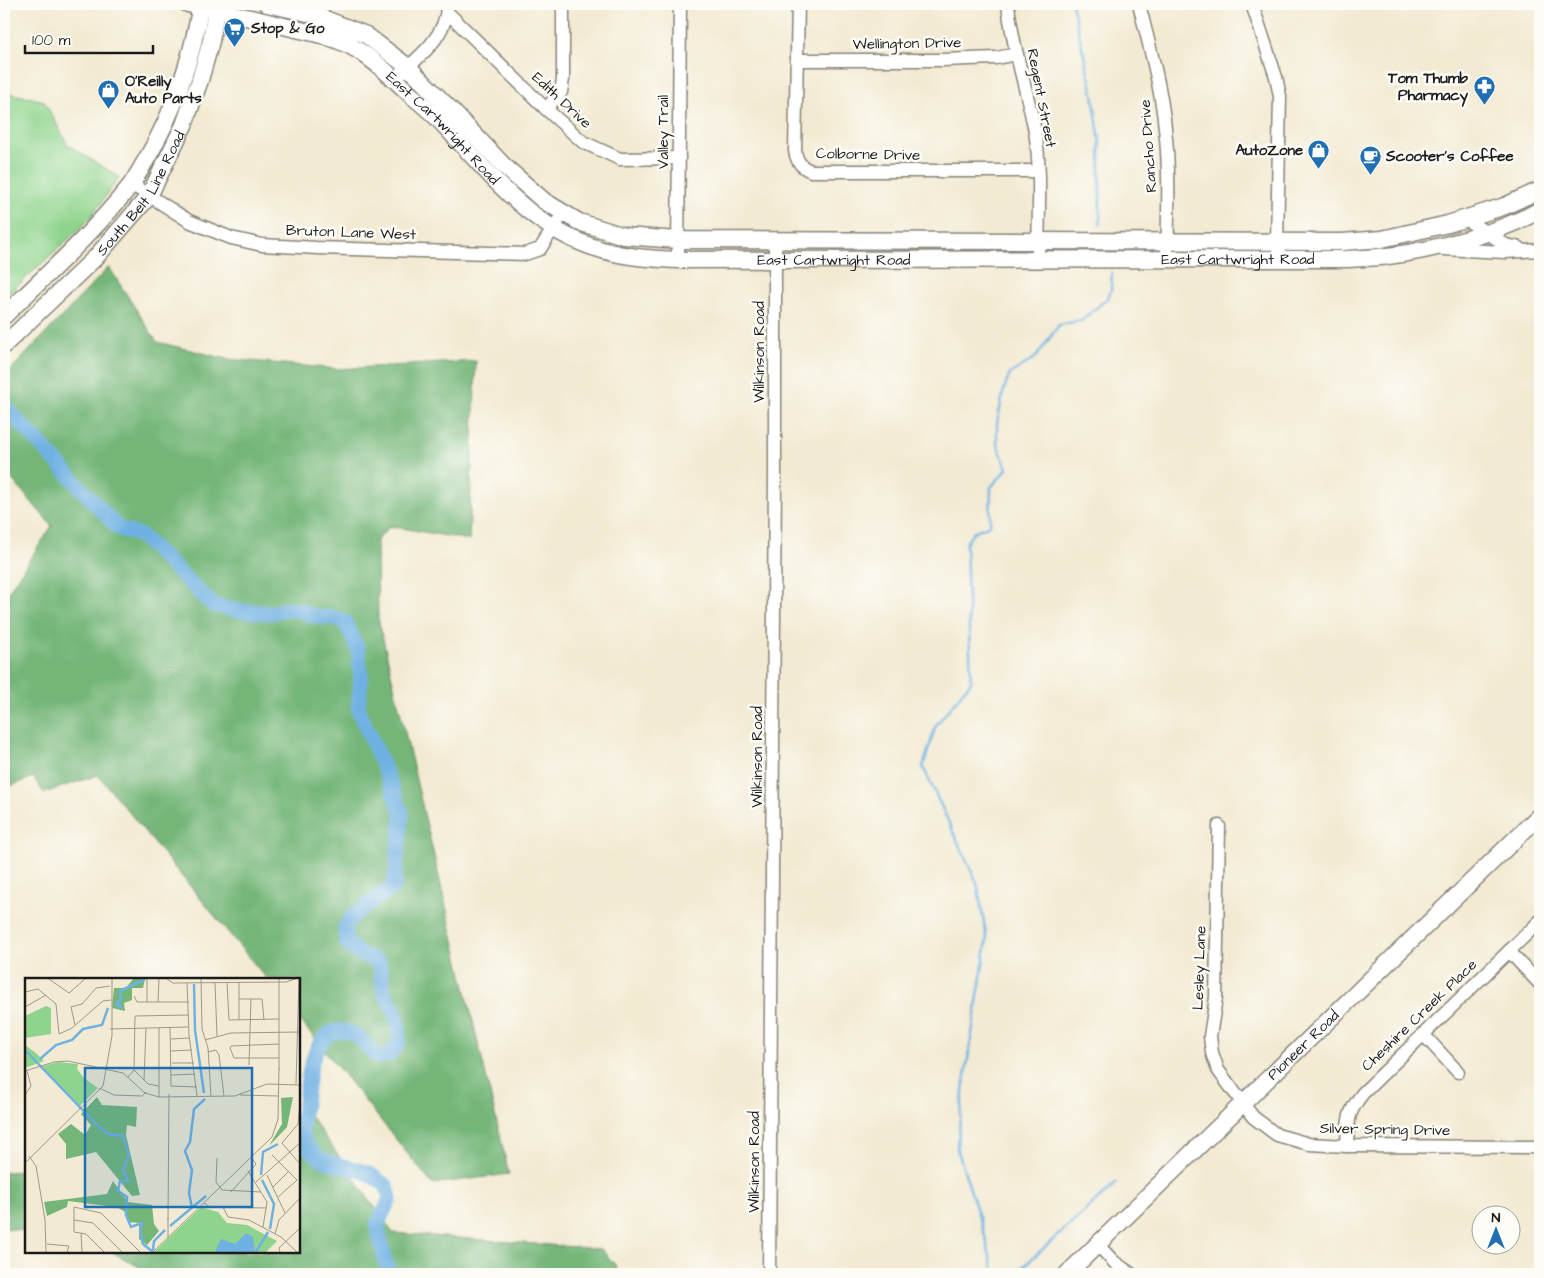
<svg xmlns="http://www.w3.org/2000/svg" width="1544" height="1278" font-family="'Architects Daughter',sans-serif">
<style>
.green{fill:#8fd48d;stroke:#567854}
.forest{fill:#73b678;stroke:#48694a}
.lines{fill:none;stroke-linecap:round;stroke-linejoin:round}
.stream{stroke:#6fb1e3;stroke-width:2.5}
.river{stroke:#6fb1e3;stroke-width:15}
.minor-casing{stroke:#878377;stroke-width:15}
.major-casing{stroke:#878377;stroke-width:19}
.minor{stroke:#fff;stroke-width:12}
.major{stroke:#fff;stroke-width:16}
.labels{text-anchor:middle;stroke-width:5;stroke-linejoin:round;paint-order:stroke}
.poi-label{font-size:15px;font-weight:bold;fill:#1c1c1c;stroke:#fdfcf7;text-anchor:start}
.street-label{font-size:15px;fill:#1c1c1c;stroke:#fdfcf7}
.inset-river{fill:none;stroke:#6fb1e3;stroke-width:2.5}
.inset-road{fill:none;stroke:#9c9889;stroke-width:1}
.view{fill:#1f6fb2;fill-opacity:0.15;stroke:#1f6fb2;stroke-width:2.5}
.inset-edge{fill:none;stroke:#1c1c1c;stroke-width:2.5}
</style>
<rect width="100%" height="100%" fill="#fdfcf7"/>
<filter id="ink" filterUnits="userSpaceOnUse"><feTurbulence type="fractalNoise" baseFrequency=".02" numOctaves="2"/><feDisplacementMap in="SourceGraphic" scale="10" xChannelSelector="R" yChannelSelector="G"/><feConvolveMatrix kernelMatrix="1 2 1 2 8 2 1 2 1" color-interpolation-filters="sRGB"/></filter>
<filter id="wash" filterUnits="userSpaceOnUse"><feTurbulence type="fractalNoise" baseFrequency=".0096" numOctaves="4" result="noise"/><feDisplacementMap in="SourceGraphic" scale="20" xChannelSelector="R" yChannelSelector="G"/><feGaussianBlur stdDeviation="1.12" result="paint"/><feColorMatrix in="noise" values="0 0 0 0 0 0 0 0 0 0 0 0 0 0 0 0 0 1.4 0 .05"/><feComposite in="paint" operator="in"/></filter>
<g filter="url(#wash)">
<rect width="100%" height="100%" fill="#f2ead2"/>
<path class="green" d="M 4,92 L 44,101 L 68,145 L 119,177 L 89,220 L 4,298 Z"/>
<g class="forest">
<path d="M 109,267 L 157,342 L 228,359 L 337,369 L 476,361 L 469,540 L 390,526 L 377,540 L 378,618 L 509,1174 L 432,1184 L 299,1019 L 299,979 L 267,979 L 98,775 L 44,793 L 33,777 L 4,789 L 4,598 L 52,526 L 4,470 L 4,377 Z"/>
<path d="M 299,1100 L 393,1233 L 601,1249 L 616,1266 L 618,1274 L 194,1274 L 145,1270 L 112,1252 L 299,1252 Z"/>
<path d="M 26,1171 L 26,1231 L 4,1228 L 4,1172 Z"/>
</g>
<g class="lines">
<g class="stream">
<path d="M 1072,4 L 1093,94 L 1100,143 L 1100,224"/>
<path d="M 994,1274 L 985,1236 L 957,1148 L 964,1083 L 987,940 L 977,883 L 923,767 L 936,725 L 971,682 L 966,544 L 973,532 L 990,525 L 991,487 L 1007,469 L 997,443 L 997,423 L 1004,389 L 1010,374 L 1036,357 L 1059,325 L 1082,320 L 1108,298 L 1111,290 L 1112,272"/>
<path d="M 1015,1274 L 1116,1183"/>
</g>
<path class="river" d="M 4,405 L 118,528 L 141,536 L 213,605 L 234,610 L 270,613 L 287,609 L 298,610 L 317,617 L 332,617 L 345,622 L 358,649 L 361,679 L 358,709 L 387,775 L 402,814 L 394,886 L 353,916 L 345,927 L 346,942 L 357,952 L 379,963 L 384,993 L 396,1013 L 399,1031 L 399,1043 L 389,1055 L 379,1057 C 366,1049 362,1033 343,1031 C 312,1028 307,1083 305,1104 C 303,1115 299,1128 303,1138 C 304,1141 307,1145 309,1148 C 323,1166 348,1165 367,1173 C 374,1176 380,1182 387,1186 L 390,1199 L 377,1225 L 386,1263 L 390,1274"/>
</g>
</g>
<g filter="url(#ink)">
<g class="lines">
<defs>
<g id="minor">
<path d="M 798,4 L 795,151 C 797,162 801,167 811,171 L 1038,171"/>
<path d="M 1008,4 C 1012,47 1027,89 1035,132 C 1042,173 1038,218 1038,259"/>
<path d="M 1139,4 C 1149,45 1161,86 1165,128 C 1170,171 1168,216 1167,259"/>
<path d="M 1252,4 L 1276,77 L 1280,96 L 1277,242 L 1279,249"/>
<path d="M 447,12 L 546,109 L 583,142 L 620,159 L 679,158"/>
<path d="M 797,60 L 943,60 L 996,58 L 1017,54"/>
<path d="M 394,79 C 416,60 447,37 447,6"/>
<path d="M 546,109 L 561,92 L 563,79 L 563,4"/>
<path d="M 131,184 L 189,221 L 231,238 L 262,245 L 317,248 L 525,254 L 540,249 L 558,221"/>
<path d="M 1465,219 L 1506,245 L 1520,248"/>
<path d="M 1443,249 L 1505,252 L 1540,250"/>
<path d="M 678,260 L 680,4"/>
<path d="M 1219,826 L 1216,998 L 1210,1036 L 1212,1053 L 1218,1070 L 1253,1117 L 1277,1135 L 1309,1144 L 1347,1146 L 1540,1147"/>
<path d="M 1509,951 L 1540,984"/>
<path d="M 1423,1034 L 1458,1072"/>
<path d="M 1347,1146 C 1348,1121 1347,1113 1363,1093 L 1540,921"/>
<path d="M 1097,1244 L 1114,1262 L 1131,1274"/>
<path d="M 769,1274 L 775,476 L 775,241"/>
</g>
<g id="major">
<path id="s1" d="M 188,4 C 220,11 252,18 284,26 C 308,32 334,36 356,49 C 376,61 394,79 411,95 C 422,104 433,113 442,123 C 493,177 536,236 614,253 C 635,258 656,259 678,260 L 1346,259 C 1360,258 1374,258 1388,256 C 1435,250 1499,233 1540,210"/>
<path d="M 267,4 L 312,14 L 366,35 L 408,67 L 451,110 L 504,166 L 544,201 L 579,222 L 624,236 L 678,240 L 1342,242 L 1382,239 L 1448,224 L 1505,206 L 1540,190"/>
<path d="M 4,316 C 47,274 92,234 130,186 C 136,178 141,168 146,160 C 174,112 192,59 201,4"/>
<path id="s2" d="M 4,345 L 96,257 L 149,196 L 184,125 L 200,80 L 211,41 L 217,4"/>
<path id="s3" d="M 1067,1274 L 1540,815"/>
</g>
</defs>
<use href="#minor" class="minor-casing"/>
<use href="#major" class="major-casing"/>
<use href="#minor" class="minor"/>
<use href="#major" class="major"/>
</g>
</g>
<defs>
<symbol id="supermarket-pin" viewBox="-11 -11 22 30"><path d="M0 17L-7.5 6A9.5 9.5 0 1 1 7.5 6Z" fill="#1f6fb2" stroke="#fdfcf7"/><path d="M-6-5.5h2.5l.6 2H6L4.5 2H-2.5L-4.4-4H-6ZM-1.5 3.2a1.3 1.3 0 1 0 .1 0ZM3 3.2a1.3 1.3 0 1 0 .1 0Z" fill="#fff"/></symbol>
<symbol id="pharmacy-pin" viewBox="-11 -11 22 30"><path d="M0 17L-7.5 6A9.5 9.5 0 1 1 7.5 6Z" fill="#1f6fb2" stroke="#fdfcf7"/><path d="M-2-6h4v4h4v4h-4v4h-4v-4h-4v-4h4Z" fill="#fff"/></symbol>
<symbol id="shop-pin" viewBox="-11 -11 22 30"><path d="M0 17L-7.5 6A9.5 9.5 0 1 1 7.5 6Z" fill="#1f6fb2" stroke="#fdfcf7"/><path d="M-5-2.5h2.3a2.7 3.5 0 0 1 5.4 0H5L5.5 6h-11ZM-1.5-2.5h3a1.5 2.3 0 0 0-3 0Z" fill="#fff"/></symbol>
<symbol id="cafe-pin" viewBox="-11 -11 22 30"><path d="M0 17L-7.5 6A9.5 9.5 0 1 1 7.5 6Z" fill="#1f6fb2" stroke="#fdfcf7"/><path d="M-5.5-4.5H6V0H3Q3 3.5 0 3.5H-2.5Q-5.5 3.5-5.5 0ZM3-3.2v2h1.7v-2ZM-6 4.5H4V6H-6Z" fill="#fff"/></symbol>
</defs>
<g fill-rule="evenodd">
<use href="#supermarket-pin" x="222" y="16" width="25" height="34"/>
<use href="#pharmacy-pin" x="1472" y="74" width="25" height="34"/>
<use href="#shop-pin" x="96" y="78" width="25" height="34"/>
<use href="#shop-pin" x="1306" y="138" width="25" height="34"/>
<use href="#cafe-pin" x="1358" y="144" width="25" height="34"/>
</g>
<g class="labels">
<g class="poi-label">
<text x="251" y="33">Stop &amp; Go</text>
<text x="1468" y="83" text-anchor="end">Tom Thumb<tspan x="1468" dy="17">Pharmacy</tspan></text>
<text x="125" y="86">O'Reilly<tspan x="125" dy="17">Auto Parts</tspan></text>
<text x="1303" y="155" text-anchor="end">AutoZone</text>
<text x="1386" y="161">Scooter's Coffee</text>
</g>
<g class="street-label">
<text transform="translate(907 43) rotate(-1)" y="5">Wellington Drive</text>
<text transform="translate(1042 98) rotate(79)" y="5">Regent Street</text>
<text transform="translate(562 100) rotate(43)" y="5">Edith Drive</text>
<text dy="5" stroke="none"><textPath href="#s1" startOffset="292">East Cartwright Road</textPath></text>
<text transform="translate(663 132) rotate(-90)" y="5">Valley Trail</text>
<text transform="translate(1148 146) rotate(-94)" y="5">Rancho Drive</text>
<text transform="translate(868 154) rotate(1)" y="5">Colborne Drive</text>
<text dy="5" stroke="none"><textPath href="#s2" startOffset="206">South Belt Line Road</textPath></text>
<text transform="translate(351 232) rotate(2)" y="5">Bruton Lane West</text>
<text dy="5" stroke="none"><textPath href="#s1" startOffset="1132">East Cartwright Road</textPath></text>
<text dy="5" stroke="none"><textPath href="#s1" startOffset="728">East Cartwright Road</textPath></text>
<text transform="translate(759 352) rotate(-90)" y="5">Wilkinson Road</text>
<text transform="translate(757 757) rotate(-90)" y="5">Wilkinson Road</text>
<text transform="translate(1199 968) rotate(-88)" y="5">Lesley Lane</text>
<text transform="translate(1419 1015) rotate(-44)" y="5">Cheshire Creek Place</text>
<text dy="5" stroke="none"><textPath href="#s3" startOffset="329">Pioneer Road</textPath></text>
<text transform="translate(1385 1129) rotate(1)" y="5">Silver Spring Drive</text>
<text transform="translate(754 1162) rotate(-90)" y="5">Wilkinson Road</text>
</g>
</g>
<g transform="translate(25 978)">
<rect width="275" height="275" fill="#f2ead2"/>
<path d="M 21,28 L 26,30 L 26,56 L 0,60 L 0,38 ZM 0,67 L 11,75 L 19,83 L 0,90 ZM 33,84 L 53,86 L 52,91 L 59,100 L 73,110 L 54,129 L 15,89 ZM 176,229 L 193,234 L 202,245 L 222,247 L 252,263 L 241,274 L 129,274 Z" fill="#8fd48d"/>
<path d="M 108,1 L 120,1 L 118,10 L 107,10 L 107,22 L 99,25 L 100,33 L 87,30 L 89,10 L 101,10 ZM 72,119 L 77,127 L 112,129 L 111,149 L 102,147 L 101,157 L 115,217 L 107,218 L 71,174 L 41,181 L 41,166 L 33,156 L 46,146 L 60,157 L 66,147 L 56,136 ZM 268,119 L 262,149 L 244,168 L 257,146 L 256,120 ZM 88,203 L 103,224 L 127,227 L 129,246 L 134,253 L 122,267 L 114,261 L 114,245 L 103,244 L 99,233 L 91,229 L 43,223 L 42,229 L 22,238 L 19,224 L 82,216 Z" fill="#73b678"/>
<path d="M 221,255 L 228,259 L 230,274 L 190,274 L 196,261 L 210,266 Z" fill="#6fb1e3"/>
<path class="inset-river" d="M 169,6 L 170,52 L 179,115M 90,26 L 96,29 L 93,24 L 96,21 L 95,13 L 120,1M 0,72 L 73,148 L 83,156 L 98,158 L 104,178 L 98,192 L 103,203 L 95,203 L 93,213 L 102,219 L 101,237 L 106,249 L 117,245 L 115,253 L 118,266 L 128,274M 15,81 L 31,67 L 47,62 L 58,51 L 77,47 L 83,30M 236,197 L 238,174 L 253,166M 237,202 L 249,226 L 245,251M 167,230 L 164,215 L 167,192 L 160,173 L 165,164 L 169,131 L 180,121M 145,248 L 181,218M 128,272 L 129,263 L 140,252M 231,274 L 243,254"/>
<path class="inset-road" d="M 24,1 L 44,15 L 60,1M 142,1 L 148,5 L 261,4 L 270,1M 176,1 L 177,51 L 183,70 L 186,118M 254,1 L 254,92M 202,4 L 204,42 L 254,41M 214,4 L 214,42M 162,5 L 164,57 L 172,118M 190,5 L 192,58M 0,14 L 13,11 L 31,26 L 34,56 L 47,50 L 78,23 L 86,22M 109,18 L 112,24 L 164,24M 214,21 L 237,21 L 239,42M 122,24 L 122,1M 133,24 L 134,1M 0,29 L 21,17M 50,47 L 46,29 L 57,26 L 71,10 L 85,8M 145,49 L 146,108 L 172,109M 85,51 L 163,49M 146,61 L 164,60M 180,62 L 206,55 L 275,54M 146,73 L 167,72M 183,74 L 191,72 L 194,77 L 199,118M 254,80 L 209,80 L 205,70 L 206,68 L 254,66M 147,85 L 169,85M 224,87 L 226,21M 109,92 L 123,106 L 134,108M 0,93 L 29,84 L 43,83 L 98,95 L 120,115 L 134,119 L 210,118 L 242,106 L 275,107M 146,97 L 170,96M 103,99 L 109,92 L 110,38 L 164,37M 119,102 L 121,50M 271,106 L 274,1M 74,110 L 89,117 L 117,118 L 121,114M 0,117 L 6,108 L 2,93M 215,117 L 254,118M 134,119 L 134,50M 275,125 L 273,146 L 257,165 L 275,186M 247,177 L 272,202 L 253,219M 4,178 L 11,188 L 20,242 L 21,274M 192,180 L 191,204 L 197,212 L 236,214M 0,185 L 78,108 L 87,58 L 87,1M 223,193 L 242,224 L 238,249M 242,197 L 260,235M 231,204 L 275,165M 248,209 L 264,193M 206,214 L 231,186 L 226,179M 179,225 L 185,229 L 242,230M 198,229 L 203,239 L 224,242 L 256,259 L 272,274M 49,242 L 68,245 L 97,274M 143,242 L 144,116M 56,255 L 57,274M 250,256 L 254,242 L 275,220M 143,260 L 143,240M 22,266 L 44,268 L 42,274M 79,274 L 61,256 L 49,254 L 49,229 L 76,235 L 115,274M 128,274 L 247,159 L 253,141 L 254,90M 255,274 L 254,270 L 275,250"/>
<path class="view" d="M 60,90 L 227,90 L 227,229 L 60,229 Z"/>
<rect width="275" height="275" class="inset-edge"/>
</g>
<rect width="1544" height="1278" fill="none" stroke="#fdfcf7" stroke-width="20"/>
<g transform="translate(1496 1230)"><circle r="24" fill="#fdfcf7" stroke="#a3a29f"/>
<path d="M0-4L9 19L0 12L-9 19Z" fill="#1f6fb2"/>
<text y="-8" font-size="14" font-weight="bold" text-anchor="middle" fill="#1c1c1c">N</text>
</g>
<path d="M25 45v8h128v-8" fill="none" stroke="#1c1c1c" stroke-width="2.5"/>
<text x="32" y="45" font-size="15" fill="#1c1c1c" stroke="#fdfcf7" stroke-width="4" paint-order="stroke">100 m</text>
</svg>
